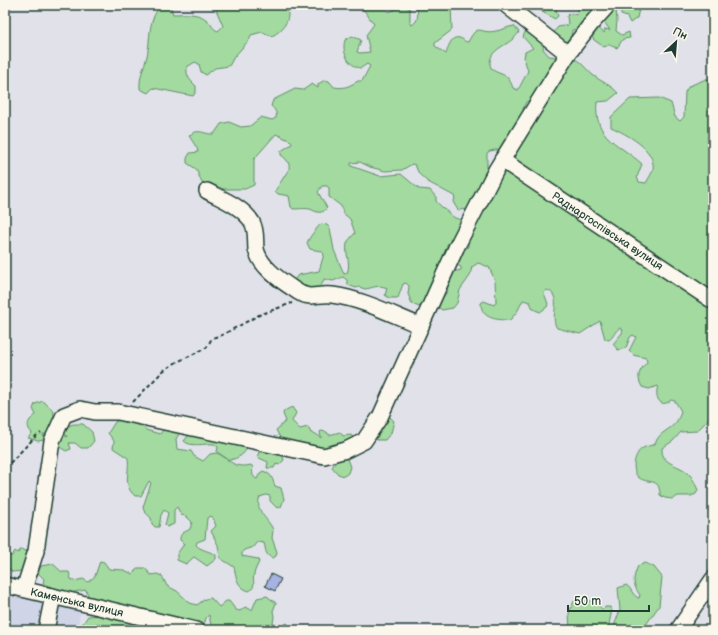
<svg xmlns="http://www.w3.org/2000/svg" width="718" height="635" font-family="'Balsamiq Sans',sans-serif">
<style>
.built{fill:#cfd4e7}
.green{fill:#a2da9f;stroke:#608c6a}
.building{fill:#a5b2e2;stroke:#1f3d34}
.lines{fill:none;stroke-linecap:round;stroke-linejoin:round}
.minor-casing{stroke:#1f3d34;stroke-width:18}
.path{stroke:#1f3d34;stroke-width:2;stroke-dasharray:4 3;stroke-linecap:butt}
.minor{stroke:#fbf7ec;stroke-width:15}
.labels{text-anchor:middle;stroke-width:4;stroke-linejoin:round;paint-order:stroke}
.street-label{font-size:11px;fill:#1f3d34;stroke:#fbf7ec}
</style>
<rect width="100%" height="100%" fill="#e1e2e9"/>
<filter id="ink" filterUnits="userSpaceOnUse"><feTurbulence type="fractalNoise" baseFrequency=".025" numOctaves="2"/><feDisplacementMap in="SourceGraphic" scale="8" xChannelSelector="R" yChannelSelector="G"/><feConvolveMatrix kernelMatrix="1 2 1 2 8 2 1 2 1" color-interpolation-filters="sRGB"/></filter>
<g filter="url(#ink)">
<path class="built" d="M 5,595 L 81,610 L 77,630 L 5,630 Z"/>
<g class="green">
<path d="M 162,5 L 168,5 L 171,8 L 173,14 C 184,14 198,12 207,20 C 212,24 212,29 218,31 L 223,26 L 214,5 L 285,5 C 293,17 284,30 272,36 L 262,32 L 251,35 L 250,39 L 234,57 L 229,66 L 215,68 L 206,75 L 201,72 L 199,64 L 195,62 L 187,67 C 186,77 190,80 196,86 L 196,92 L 193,96 L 153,88 L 148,93 L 140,89 C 139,76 144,68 147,56 C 151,38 147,19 162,5 Z"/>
<path d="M 366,5 L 380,5 L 389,12 L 396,9 L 398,6 L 403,5 L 410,9 L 410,24 L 412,25 C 420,20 417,14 417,5 L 430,5 L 432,7 L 434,5 L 451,5 L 452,30 L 435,43 L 435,46 L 446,54 C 448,48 451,33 462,39 C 464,40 465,42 468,42 C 479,21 479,35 496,31 C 502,30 507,27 514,26 L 519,32 C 512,45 491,47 490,62 C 489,73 501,72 507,77 C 510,80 512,85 513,88 L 518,90 L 528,71 L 524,58 L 525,52 L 533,48 L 523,37 L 525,32 L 530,28 L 546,35 L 543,49 L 549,56 L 557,57 L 534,97 L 526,102 L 523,109 L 525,116 L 501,149 L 490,151 L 487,153 L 487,173 L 474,195 L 475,201 L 470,209 L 458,210 L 453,202 L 455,199 L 454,196 L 428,182 L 419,174 L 415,165 L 412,164 L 402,170 L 385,171 L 370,167 L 360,162 L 351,163 L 351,166 L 380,176 L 401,174 L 419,189 L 430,190 L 436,197 L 436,201 C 437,203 453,217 455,218 C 458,219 460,219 464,221 L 458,230 L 454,233 L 453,240 L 447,244 L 447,252 L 440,263 L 440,272 L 431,283 L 424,301 L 419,307 L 412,304 L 408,294 L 409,286 L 406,283 L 403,284 L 398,298 L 389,298 L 385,295 L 387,288 C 379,284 373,288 365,289 L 359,287 L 356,288 L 348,285 L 347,280 L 343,277 L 333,281 L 324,279 L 319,291 L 296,287 L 294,280 L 298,275 L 319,271 L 324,254 L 321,251 L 310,249 L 307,243 C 308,239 318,226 321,224 L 327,225 L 330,228 L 334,250 L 344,274 L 347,273 C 352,262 343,251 348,241 C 350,238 353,236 355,233 L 350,219 L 343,213 L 341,206 L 329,197 L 329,188 L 327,186 L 322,186 L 318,192 L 327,208 C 321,215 317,212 310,209 C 305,208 298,209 293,209 L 291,207 L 289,196 L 278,194 L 275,191 L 289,169 C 290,162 286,159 281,155 L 281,151 L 292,144 L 291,141 L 276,134 L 254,159 L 254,185 L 245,189 L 211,189 L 202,183 L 196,169 L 187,163 L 187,158 L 190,153 L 198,152 L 197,148 L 189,136 C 198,127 205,135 214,134 L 221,124 L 229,122 L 241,127 L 250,126 L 261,117 L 272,120 L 276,118 C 277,112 275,110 271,106 L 273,100 L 295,89 L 303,90 L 312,84 L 318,88 L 318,84 L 325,80 L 329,81 L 334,87 C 345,89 349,86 358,81 L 362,81 L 370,66 L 367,64 L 361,68 C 349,67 341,52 345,40 L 352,36 L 361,40 L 357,52 L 360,53 L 370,52 L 366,35 L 374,24 L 363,9 Z"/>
<path d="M 539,5 L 559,5 L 556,10 L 558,16 L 555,19 L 542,12 Z"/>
<path d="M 579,5 L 600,5 L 579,29 L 572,30 L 571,38 L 566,45 L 553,33 L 558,27 L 568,25 L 567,16 L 570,13 L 577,15 Z"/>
<path d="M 616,5 L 646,5 L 644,9 L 639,9 L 637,18 L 630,23 L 627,17 L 621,15 L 621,9 L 617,8 L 616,9 L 617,20 L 616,31 L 622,35 L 629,32 L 630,38 L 623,39 L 617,48 L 609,45 L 604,47 L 594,40 L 591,34 L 598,28 L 604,33 L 605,29 L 610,30 L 601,18 Z"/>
<path d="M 571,58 C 580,59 586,70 594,76 C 602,82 611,85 618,93 L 608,101 L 597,102 C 593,138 620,144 642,164 L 637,177 L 639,182 L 646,183 C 648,179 652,174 653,169 C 656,149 626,134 611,127 L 611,117 L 630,99 L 659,98 L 671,103 L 675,117 L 680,121 L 684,117 L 685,92 L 689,86 L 706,79 L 713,79 L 713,407 L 707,421 L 697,431 L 681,432 L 673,441 L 662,448 C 661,465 679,464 688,473 C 693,477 695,484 698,490 L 696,494 L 691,496 L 678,496 L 672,499 L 665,498 L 660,495 C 660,476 647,485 638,477 C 631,470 634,453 643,448 C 646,446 651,446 655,444 C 660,428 676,432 681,411 L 675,401 L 671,400 C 660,410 654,396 658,386 L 649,389 L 642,387 C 636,376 639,371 647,362 L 646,358 L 633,355 L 629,351 L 636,337 L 633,335 L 630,337 L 626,348 L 618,350 L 613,344 L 622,333 L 623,330 L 620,328 C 615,330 614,337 609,340 L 605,339 L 600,321 L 580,334 L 557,328 C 549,317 562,301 550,291 L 546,290 L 544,293 L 548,304 L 547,307 L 540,312 L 533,309 L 530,302 L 523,300 L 517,312 L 510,320 C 497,320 481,319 481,303 L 484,301 L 494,305 L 496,302 L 495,281 L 489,267 L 478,263 L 472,267 L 470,276 L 460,290 L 457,303 L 453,308 L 442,310 L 438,307 C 437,297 444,298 448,291 L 445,282 L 452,272 L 461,270 L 461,267 L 457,265 C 457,256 461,251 468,247 L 468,237 L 494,177 L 512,164 L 513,155 Z"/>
<path d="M 43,401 L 52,409 L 54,414 L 52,424 L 48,434 L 43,434 L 44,440 L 38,441 L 28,438 L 32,433 C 25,426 28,420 36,415 L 33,409 L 35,404 Z"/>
<path d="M 292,407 L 296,413 L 292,421 L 300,429 L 308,427 L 311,433 L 316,434 L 321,438 L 320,432 L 321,431 L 327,432 L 329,435 L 340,432 L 343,436 L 351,435 L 355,440 L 332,450 L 308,444 L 305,447 L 283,443 L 276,430 L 286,421 L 283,414 L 284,411 Z"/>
<path d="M 389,416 L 394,421 L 391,433 L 385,440 L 377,440 L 375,438 Z"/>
<path d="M 122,419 L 140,423 L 146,430 L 160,434 L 167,425 L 182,429 L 176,439 L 177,449 L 191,451 L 194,456 L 203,461 L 210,454 L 217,453 C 231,460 233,469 251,465 L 253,467 C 252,472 252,477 257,479 L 260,473 L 263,471 C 272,474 272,478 275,486 L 281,488 L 284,499 L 281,507 L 277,508 L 270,501 L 270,496 L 266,495 L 260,497 C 254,511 269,519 273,530 L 272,538 L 277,552 L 276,556 L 273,558 C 265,556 266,550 264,543 L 257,542 L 253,547 L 244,550 L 242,553 L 242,556 L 258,559 L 259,562 C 257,566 255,570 254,574 C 252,581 257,587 249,591 C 237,587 236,578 234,567 L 220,558 L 218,545 L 211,531 L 216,526 L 213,518 L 210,516 L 207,518 L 205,539 L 197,542 L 196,545 C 200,550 210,551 216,555 L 216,559 L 207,566 L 194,557 L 186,564 L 177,560 L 177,554 L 184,544 L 180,540 C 180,532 184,533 190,529 L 192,522 L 186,516 L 181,515 L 177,507 L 174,510 L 174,524 L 167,527 L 165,525 L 168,513 L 164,510 L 161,515 L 159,527 L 155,527 L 152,524 L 151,518 L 144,511 L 143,507 L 151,483 L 149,481 L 141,496 L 135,496 C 122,485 130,472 128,458 L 113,448 L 114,441 L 108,433 L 115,422 Z"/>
<path d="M 74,424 L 83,424 L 92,432 L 94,441 L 88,448 L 81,448 L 75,443 L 69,443 L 71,449 L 66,451 L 58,446 L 62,434 L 67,437 L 64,432 L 67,426 Z"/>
<path d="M 186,432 L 248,444 C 247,453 238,459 229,460 L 217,452 L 218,447 L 214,444 C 205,443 191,448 184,441 L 188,436 Z"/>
<path d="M 265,449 L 278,455 L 282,454 L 284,460 L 279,465 L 276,464 L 274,468 L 267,468 L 268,462 L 257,457 L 259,452 L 263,452 Z"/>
<path d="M 346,456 L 350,467 L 348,473 L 344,476 L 338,474 L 332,467 L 336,462 L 334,460 Z"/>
<path d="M 21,549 L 26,551 L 29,550 L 22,571 L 12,572 L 5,564 L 5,555 L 12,556 L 15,551 L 18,553 Z"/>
<path d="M 100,561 L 104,562 L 109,569 L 124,570 L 133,574 L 137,568 L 145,568 L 151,575 L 157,574 L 162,576 L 167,586 L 177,591 L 190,603 L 197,605 L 205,599 L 211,598 L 219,607 L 226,601 L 229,601 L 236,610 L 240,611 L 245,607 L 252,610 L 257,598 L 267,596 L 276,603 L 273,611 L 274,616 L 273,624 L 280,627 L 287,623 L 294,630 L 218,630 L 211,625 L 209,615 L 206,618 L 204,625 L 200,625 L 89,598 L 86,590 L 74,592 L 70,596 L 62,594 L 60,590 L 43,584 L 44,579 L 38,573 L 41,566 L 53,564 L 62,572 L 69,572 L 71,579 L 74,581 L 83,579 L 88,582 L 95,576 Z"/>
<path d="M 645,563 L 654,567 L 662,577 L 659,606 L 645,626 L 645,630 L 570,630 L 569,613 L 574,601 L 594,601 L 603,610 L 605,607 L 610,607 L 612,610 L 609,624 L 611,627 L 614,626 L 620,610 L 618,588 L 626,585 C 632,588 632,596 639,598 L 640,595 C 632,585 633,577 638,566 Z"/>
<path d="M 103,615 L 163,630 L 80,630 L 81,626 L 88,616 Z"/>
</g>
<path class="building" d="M 271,574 L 281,579 L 275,591 L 265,586 Z"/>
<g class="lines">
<defs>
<g id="minor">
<path d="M 506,5 L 568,54"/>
<path id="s1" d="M 502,160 L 713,301"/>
<path d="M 207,191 C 222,199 243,207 252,222 C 257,231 255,239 256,249 C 260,267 280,280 295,290 C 310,301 316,293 332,295 C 363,299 393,315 421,326"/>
<path id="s2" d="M 5,585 L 196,630"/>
<path d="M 24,589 L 36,551 L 52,441 L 64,415 L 80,409 L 95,412 L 118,412 L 324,456 L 346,450 L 364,441 L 380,417 L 456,248 L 496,170 L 568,54 L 591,24 L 608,5"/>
<path d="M 46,630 L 53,596"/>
<path d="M 678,630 L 713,579"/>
</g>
</defs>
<use href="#minor" class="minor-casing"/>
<g class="path">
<path d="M 133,402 L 163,371 L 175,363 L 202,350 L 207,347 L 212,338 L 222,335 L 259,315 L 292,303"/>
<path d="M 5,468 L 36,436 L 41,433"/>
</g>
<use href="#minor" class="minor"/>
</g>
</g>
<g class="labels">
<g class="street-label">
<text dy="4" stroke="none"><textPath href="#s1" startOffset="127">Раднаргоспівська вулиця</textPath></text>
<text dy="4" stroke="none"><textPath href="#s2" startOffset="74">Каменська вулиця</textPath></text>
</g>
</g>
<rect width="718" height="635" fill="none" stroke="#fbf7ec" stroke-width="20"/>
<rect x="10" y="10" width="698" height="615" fill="none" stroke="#1f3d34" stroke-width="1.5" filter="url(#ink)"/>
<g transform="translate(676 42) rotate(26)" stroke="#fbf7ec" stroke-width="3" paint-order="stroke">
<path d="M0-3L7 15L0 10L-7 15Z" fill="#1f3d34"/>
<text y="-6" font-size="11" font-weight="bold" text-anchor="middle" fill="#1f3d34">Пн</text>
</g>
<path d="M568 605v6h81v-6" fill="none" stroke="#1f3d34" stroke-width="2"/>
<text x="574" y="605" font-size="12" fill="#1f3d34" stroke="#fbf7ec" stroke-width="3" paint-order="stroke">50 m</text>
</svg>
